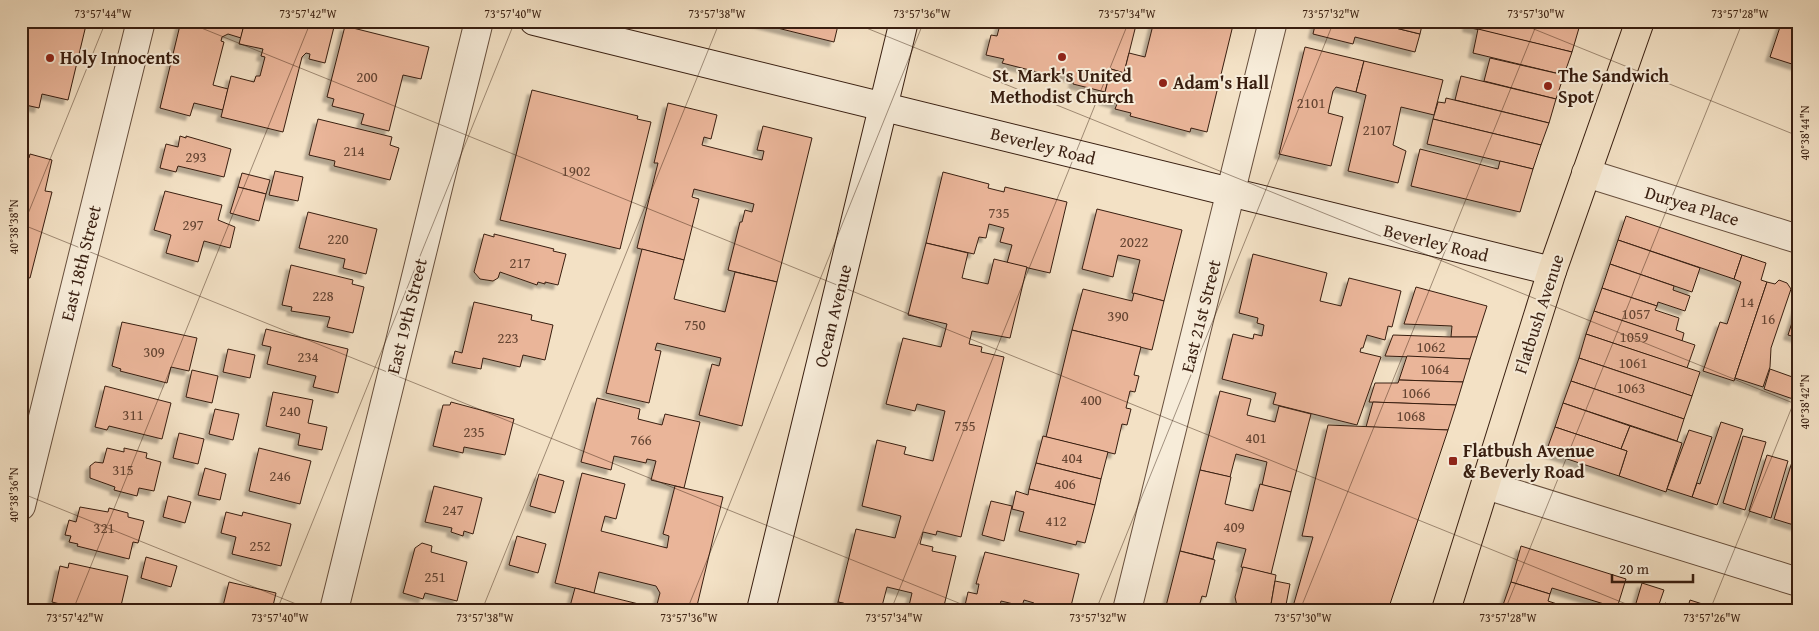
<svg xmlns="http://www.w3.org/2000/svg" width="1819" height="631" font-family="'Gentium Book Plus',serif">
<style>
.building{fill:#eab599;stroke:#381e10;filter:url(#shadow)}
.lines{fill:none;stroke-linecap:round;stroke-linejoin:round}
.street-casing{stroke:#674f3d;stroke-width:30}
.secondary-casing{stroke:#381e10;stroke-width:30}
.primary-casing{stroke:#381e10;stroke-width:30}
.street{stroke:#f7ecd9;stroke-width:28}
.secondary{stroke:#f7ecd9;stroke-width:28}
.primary{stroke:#f3e1c5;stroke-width:28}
.ticks{fill:none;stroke:#381e10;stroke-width:1;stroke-opacity:0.45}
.poi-dot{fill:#8f2418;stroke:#f7ecd9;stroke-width:2}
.labels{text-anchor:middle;stroke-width:4;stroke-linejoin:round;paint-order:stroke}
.number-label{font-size:15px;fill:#644432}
.poi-label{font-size:18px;font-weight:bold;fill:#381e10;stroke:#f7ecd9;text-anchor:start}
.street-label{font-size:18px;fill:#381e10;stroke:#f7ecd9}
.neatline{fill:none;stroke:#381e10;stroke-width:2}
.ticks-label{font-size:12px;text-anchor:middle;fill:#381e10}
</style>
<defs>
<filter id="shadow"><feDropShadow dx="-4.5" dy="4.5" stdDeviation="1" flood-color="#0004"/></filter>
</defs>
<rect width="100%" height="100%" fill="#f3e1c5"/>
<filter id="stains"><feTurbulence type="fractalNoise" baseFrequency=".004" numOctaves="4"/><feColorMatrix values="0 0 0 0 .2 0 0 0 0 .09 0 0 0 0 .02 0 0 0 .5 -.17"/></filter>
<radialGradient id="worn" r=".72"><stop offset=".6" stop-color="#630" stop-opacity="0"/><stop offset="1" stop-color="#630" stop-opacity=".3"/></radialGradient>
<g class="building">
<path d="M 21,21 L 87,21 L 68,100 L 42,94 L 39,108 L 21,104 Z"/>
<path d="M 181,21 L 245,21 L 241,38 L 228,34 L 222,37 L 221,41 L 224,42 L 213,85 L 228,89 L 223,110 L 194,103 L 190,116 L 160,108 Z"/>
<path d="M 245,21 L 326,21 L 335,23 L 325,63 L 309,59 L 310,54 L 306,53 L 302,57 L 283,132 L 221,117 L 231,76 L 254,82 L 256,76 L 260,76 L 265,57 L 261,56 L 263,49 L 239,44 Z"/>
<path d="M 749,21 L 839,21 L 834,42 Z"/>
<path d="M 1001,21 L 1137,21 L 1124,73 L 1111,69 L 1105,92 L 1073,84 L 1074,78 L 1057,74 L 1057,77 L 1002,63 L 1004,59 L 986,55 L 991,35 L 997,36 Z"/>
<path d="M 1154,21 L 1234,21 L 1207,132 L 1191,128 L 1190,132 L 1130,116 L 1131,113 L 1115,109 L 1117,104 L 1103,100 L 1111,69 L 1124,73 L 1129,53 L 1145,57 Z"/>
<path d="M 1316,21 L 1367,21 L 1420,34 L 1415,52 L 1355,37 L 1353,44 L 1313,34 Z"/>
<path d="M 1367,21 L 1423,21 L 1420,34 Z"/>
<path d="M 1468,21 L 1551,21 L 1579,28 L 1572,52 L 1467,27 Z"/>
<path d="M 1551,21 L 1582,21 L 1579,28 Z"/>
<path d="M 1782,21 L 1798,21 L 1798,66 L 1770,57 Z"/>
<path d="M 345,26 L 429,47 L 421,79 L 403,75 L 389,131 L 361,124 L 364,114 L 332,106 L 334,99 L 327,97 Z"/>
<path d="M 1478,29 L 1572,52 L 1564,75 L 1473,53 Z"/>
<path d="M 1305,47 L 1364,61 L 1356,92 L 1336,87 L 1333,91 L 1328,113 L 1343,117 L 1331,166 L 1279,154 Z"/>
<path d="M 1490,58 L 1564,75 L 1556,99 L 1484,81 Z"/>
<path d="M 1364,61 L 1443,80 L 1434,115 L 1401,107 L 1393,145 L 1406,151 L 1398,183 L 1348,171 L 1366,95 L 1356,92 Z"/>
<path d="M 1461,76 L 1556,99 L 1549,123 L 1455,100 Z"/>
<path d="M 532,90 L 638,116 L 637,119 L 651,122 L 620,249 L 500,220 Z"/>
<path d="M 1446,98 L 1549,123 L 1541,145 L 1433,119 L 1438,102 L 1445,103 Z"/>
<path d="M 668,103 L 717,115 L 711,139 L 704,137 L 702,145 L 762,160 L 764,151 L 757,150 L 763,126 L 812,138 L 777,282 L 728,270 L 740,222 L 742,222 L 745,210 L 752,212 L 754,204 L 694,189 L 692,197 L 699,199 L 684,260 L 637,248 L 658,163 L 654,163 Z"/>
<path d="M 318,119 L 392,137 L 390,145 L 399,148 L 390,180 L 334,166 L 335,161 L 309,155 Z"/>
<path d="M 1433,119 L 1541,145 L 1533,169 L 1427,144 Z"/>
<path d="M 180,136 L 186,138 L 186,136 L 231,149 L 224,177 L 178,166 L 176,172 L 160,168 L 166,144 L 178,147 Z"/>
<path d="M 1420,149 L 1498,169 L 1500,161 L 1533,169 L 1520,212 L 1411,186 Z"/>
<path d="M 30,154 L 52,160 L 45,191 L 52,192 L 30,278 L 21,276 L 21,157 L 29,158 Z"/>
<path d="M 275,171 L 303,177 L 298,201 L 269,195 Z"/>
<path d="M 943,172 L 989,184 L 988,188 L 1004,192 L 1005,187 L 1067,202 L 1050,273 L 1007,263 L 1012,245 L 1000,242 L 1004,228 L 989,224 L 986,238 L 979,237 L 974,254 L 926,243 Z"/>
<path d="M 242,173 L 270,180 L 266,194 L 238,187 Z"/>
<path d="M 238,187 L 266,194 L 259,221 L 230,213 Z"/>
<path d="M 165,191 L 222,205 L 218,220 L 235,227 L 230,248 L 204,241 L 198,262 L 166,253 L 171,235 L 154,230 Z"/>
<path d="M 1097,209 L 1182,230 L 1164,301 L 1132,293 L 1140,260 L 1118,255 L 1113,277 L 1082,269 Z"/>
<path d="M 308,212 L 377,229 L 366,274 L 343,268 L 345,259 L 299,248 Z"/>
<path d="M 1626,216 L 1742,255 L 1734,279 L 1618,240 Z"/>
<path d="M 484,234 L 494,237 L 494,234 L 554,249 L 553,251 L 566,254 L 558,285 L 545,282 L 545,284 L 538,282 L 537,285 L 500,272 L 498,278 L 493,281 L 480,279 L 474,272 Z"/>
<path d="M 1618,240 L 1700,268 L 1692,292 L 1610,264 Z"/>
<path d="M 926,243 L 968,253 L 962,278 L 988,284 L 994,259 L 1027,267 L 1010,338 L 972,331 L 969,344 L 982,347 L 981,352 L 1004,357 L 961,537 L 937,531 L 936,535 L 923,532 L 920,544 L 933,547 L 932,551 L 956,556 L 943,610 L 908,610 L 912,593 L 887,587 L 881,610 L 872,610 L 838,602 L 856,529 L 895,538 L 901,516 L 862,506 L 877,440 L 906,447 L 904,454 L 933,461 L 945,411 L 917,404 L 915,411 L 886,404 L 903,338 L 941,347 L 947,324 L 908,315 Z"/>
<path d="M 642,249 L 684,260 L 674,299 L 725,312 L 735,272 L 777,282 L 742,426 L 699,415 L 712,364 L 719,366 L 721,358 L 657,343 L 655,350 L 661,351 L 649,403 L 606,393 Z"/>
<path d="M 1253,254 L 1327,273 L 1320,301 L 1341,306 L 1349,278 L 1401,291 L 1392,327 L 1388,326 L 1385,340 L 1367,335 L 1363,348 L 1361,348 L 1360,352 L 1381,357 L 1357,425 L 1273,404 L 1276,393 L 1222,379 L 1233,334 L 1253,339 L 1254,334 L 1262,336 L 1264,325 L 1257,323 L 1258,318 L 1239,313 Z"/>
<path d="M 1742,255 L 1766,263 L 1761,280 L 1767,282 L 1734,381 L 1703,371 L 1720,322 L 1727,324 L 1741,282 L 1734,279 Z"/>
<path d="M 1610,264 L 1674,286 L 1673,290 L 1690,296 L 1685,311 L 1658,302 L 1657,306 L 1602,288 Z"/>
<path d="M 291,265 L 353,280 L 352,284 L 364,287 L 353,333 L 327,327 L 330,317 L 291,311 L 292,307 L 282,305 Z"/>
<path d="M 1779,280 L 1787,283 L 1791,289 L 1771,348 L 1770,367 L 1763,387 L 1735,378 L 1767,282 L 1775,284 Z"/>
<path d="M 1416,287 L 1487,306 L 1477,337 L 1451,337 L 1452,326 L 1404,324 Z"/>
<path d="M 1602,288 L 1657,306 L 1655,310 L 1679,318 L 1676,330 L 1684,333 L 1682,341 L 1594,311 Z"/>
<path d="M 1083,289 L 1132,301 L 1134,293 L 1164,301 L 1152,350 L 1072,330 Z"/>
<path d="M 21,297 L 27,298 L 21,318 Z"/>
<path d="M 474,302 L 532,315 L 531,320 L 553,325 L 545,360 L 523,355 L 520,367 L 483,358 L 481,369 L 452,363 L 455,351 L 462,353 Z"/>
<path d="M 1798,304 L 1798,338 L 1788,335 Z"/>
<path d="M 1594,311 L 1695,345 L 1687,368 L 1586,334 Z"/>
<path d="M 122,322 L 197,338 L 189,371 L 171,367 L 167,383 L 120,371 L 121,369 L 112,366 Z"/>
<path d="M 266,329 L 348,349 L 338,393 L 313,387 L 316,376 L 267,364 L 271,347 L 262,345 Z"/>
<path d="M 1072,330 L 1141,347 L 1134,375 L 1139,376 L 1135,392 L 1130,391 L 1126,408 L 1131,409 L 1127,425 L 1122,424 L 1115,454 L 1046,437 Z"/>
<path d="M 1586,334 L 1700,372 L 1692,396 L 1579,358 Z"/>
<path d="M 1393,335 L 1451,337 L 1477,337 L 1470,359 L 1385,356 Z"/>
<path d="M 228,349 L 255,355 L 250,378 L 223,372 Z"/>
<path d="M 1407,356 L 1470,359 L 1463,382 L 1399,380 Z"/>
<path d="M 1579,358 L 1692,396 L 1684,419 L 1571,381 Z"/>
<path d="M 1770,369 L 1798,379 L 1793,399 L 1764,389 Z"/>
<path d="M 192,370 L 218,376 L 212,403 L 186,397 Z"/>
<path d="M 1399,380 L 1463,382 L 1456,405 L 1369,402 L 1375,383 L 1398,383 Z"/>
<path d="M 1571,381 L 1684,419 L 1677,441 L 1563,403 Z"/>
<path d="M 105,386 L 171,403 L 162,439 L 109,426 L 107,430 L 95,427 Z"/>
<path d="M 1220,391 L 1251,399 L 1247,415 L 1275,422 L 1279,406 L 1311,414 L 1291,492 L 1262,485 L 1267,462 L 1236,454 L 1230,477 L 1200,470 Z"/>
<path d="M 273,392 L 313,400 L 308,423 L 327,427 L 322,450 L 298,445 L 300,434 L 266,426 Z"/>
<path d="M 597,398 L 640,409 L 638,419 L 662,425 L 665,414 L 700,422 L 684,488 L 651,480 L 656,461 L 647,459 L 646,463 L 614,456 L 611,470 L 581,462 Z"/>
<path d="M 451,402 L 514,419 L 505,455 L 464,447 L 463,453 L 433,446 L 443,405 L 450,405 Z"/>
<path d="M 1373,402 L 1456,405 L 1448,430 L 1366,427 Z"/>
<path d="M 1563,403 L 1630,426 L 1621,449 L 1555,427 Z"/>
<path d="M 215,409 L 239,414 L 233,440 L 209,434 Z"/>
<path d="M 1721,422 L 1743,429 L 1717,505 L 1692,497 L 1697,483 L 1700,484 Z"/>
<path d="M 1328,425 L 1448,430 L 1388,610 L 1292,610 L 1313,537 L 1302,536 Z"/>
<path d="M 1630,426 L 1682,443 L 1666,492 L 1619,476 L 1627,451 L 1621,449 Z"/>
<path d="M 1555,427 L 1627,451 L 1619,476 L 1546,452 Z"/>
<path d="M 1689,430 L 1712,437 L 1692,497 L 1667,489 Z"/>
<path d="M 179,433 L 204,439 L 198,464 L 173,458 Z"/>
<path d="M 1043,436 L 1108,452 L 1101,479 L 1036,463 Z"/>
<path d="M 1743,436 L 1766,442 L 1745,510 L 1723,503 Z"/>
<path d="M 107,448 L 124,452 L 124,448 L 147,453 L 146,458 L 161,462 L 154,491 L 139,488 L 137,496 L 114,490 L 115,487 L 90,478 L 90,466 L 95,462 L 103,463 Z"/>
<path d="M 259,448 L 311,461 L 300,504 L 249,491 Z"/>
<path d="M 1767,455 L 1788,461 L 1771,518 L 1749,511 Z"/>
<path d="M 1792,462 L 1798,464 L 1797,526 L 1774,519 Z"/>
<path d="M 1036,463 L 1101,479 L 1095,505 L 1029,489 Z"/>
<path d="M 205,468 L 226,474 L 220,500 L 198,495 Z"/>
<path d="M 1200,470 L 1231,477 L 1225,504 L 1253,511 L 1260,484 L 1291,492 L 1271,574 L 1241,567 L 1246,549 L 1217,542 L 1213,559 L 1180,551 Z"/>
<path d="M 582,473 L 625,484 L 616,519 L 605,516 L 601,531 L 667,548 L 669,536 L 663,534 L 675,486 L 723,497 L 696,610 L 656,608 L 660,593 L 656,586 L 599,572 L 594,593 L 555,583 Z"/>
<path d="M 539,474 L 564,481 L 555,513 L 530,506 Z"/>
<path d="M 434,486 L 482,498 L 473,534 L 464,531 L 463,536 L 451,532 L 452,528 L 425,522 Z"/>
<path d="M 1029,489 L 1095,505 L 1085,543 L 1077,541 L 1076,545 L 1019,531 L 1024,512 L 1012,509 L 1016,491 L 1028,495 Z"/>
<path d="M 168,496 L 191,502 L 185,523 L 163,517 Z"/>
<path d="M 991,501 L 1012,506 L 1004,541 L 982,535 Z"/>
<path d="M 80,507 L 108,512 L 109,508 L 128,513 L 128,517 L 144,521 L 138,543 L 133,542 L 129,559 L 77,546 L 78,544 L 69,542 L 71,536 L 65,535 L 69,520 L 76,522 Z"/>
<path d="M 226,512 L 242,516 L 243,512 L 291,524 L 281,566 L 232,554 L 236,537 L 221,533 Z"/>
<path d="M 517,536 L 546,544 L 538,573 L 509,565 Z"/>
<path d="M 422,543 L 432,546 L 431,552 L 467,562 L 457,601 L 425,593 L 423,599 L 403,593 L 415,548 Z"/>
<path d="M 1521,546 L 1626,579 L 1617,608 L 1552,588 L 1550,594 L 1511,582 Z"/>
<path d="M 1180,551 L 1215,560 L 1206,597 L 1202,596 L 1198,610 L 1165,610 Z"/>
<path d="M 985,552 L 1079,574 L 1070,610 L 1032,610 L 1034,603 L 1024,600 L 1022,606 L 1001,601 L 999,610 L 964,610 L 968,592 L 977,594 L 979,584 L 976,584 Z"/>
<path d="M 146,557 L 177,566 L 171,587 L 141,578 Z"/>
<path d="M 69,563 L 128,576 L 120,610 L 68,610 L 59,608 L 60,604 L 52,602 L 60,566 L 68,568 Z"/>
<path d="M 1243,567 L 1276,575 L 1270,610 L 1214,610 L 1237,606 L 1235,597 Z"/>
<path d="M 1275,581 L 1290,584 L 1285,610 L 1270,610 Z"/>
<path d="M 229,582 L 276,593 L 272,610 L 222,610 Z"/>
<path d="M 1511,582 L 1550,594 L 1548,601 L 1575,610 L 1518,610 L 1503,605 Z"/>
<path d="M 1642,583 L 1664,590 L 1657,610 L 1634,610 Z"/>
<path d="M 575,588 L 594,593 L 663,610 L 569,610 Z"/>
<path d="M 1690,600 L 1721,610 L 1687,610 Z"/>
<path d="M 838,602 L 872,610 L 836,610 Z"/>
<path d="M 1665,603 L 1685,610 L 1663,610 Z"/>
<path d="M 1503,605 L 1518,610 L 1501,610 Z"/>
</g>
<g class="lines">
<defs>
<g id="street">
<path d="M 1586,173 L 1798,239"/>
<path d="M 1486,485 L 1798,582"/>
<path d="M 21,506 L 141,21"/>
<path d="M 334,610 L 479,21"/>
<path d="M 1127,610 L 1273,21"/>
</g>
<g id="secondary">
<path d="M 534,21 L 1552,271"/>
<path d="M 761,610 L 904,21"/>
</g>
<path id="primary" d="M 1446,610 L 1552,271 L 1640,21"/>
</defs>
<use href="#street" class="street-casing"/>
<use href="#secondary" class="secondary-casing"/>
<use href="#primary" class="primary-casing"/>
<use href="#street" class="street"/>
<use href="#secondary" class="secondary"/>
<use href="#primary" class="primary"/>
</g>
<path class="ticks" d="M 184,21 L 1641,610M 849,21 L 1798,405M 1514,21 L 1798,136M 21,224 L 976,610M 21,231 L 106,21M 21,493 L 311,610M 73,610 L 311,21M 277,610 L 515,21M 482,610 L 720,21M 687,610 L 924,21M 891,610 L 1129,21M 1096,610 L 1334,21M 1300,610 L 1538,21M 1505,610 L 1743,21M 1710,610 L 1798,392"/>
<g class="poi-dot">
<circle cx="1062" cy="57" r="5"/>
<circle cx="50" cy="58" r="5"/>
<circle cx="1163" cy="83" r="5"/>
<circle cx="1548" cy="86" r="5"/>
<rect x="1448" y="456" width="10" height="10" rx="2.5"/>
</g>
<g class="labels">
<g class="number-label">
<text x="367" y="82">200</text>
<text x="1311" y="108">2101</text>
<text x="1377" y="135">2107</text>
<text x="354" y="156">214</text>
<text x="196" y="162">293</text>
<text x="576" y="176">1902</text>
<text x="999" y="218">735</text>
<text x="193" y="230">297</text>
<text x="338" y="244">220</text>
<text x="1134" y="247">2022</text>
<text x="520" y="268">217</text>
<text x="323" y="301">228</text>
<text x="1747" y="307">14</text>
<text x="1636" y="319">1057</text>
<text x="1118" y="321">390</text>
<text x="1768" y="324">16</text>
<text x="695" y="330">750</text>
<text x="1634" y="342">1059</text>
<text x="508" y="343">223</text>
<text x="1431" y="352">1062</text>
<text x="154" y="357">309</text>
<text x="308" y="362">234</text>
<text x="1633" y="368">1061</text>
<text x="1435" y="374">1064</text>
<text x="1631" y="393">1063</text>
<text x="1416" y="398">1066</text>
<text x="1091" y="405">400</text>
<text x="290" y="416">240</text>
<text x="133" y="420">311</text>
<text x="1411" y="421">1068</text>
<text x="965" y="431">755</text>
<text x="474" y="437">235</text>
<text x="1256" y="443">401</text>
<text x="641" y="445">766</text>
<text x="1072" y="463">404</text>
<text x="123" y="475">315</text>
<text x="280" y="481">246</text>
<text x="1065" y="489">406</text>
<text x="453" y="515">247</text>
<text x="1056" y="526">412</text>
<text x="1234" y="532">409</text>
<text x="104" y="533">321</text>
<text x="260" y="551">252</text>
<text x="435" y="582">251</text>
</g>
<g class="poi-label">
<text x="60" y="64">Holy Innocents</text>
<text x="1062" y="82" text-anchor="middle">St. Mark's United<tspan x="1062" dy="21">Methodist Church</tspan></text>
<text x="1558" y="82">The Sandwich<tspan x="1558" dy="21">Spot</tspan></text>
<text x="1173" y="89">Adam's Hall</text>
<text x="1463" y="457">Flatbush Avenue<tspan x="1463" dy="21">&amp; Beverly Road</tspan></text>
</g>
<g class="street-label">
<text transform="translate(1043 146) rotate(14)" y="6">Beverley Road</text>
<text transform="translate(1692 206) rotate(17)" y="6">Duryea Place</text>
<text transform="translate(1436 243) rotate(14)" y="6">Beverley Road</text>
<text transform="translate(81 263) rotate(-76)" y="6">East 18th Street</text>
<text transform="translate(1539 314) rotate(-72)" y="6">Flatbush Avenue</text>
<text transform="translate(407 316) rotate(-76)" y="6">East 19th Street</text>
<text transform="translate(833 316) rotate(-76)" y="6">Ocean Avenue</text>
<text transform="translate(1201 316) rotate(-76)" y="6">East 21st Street</text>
</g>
</g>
<rect width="1819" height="631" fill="none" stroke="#f3e1c5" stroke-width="55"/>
<path d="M1612 574v8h81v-8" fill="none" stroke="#381e10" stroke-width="2.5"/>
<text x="1619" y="574" font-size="15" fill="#381e10" stroke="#f7ecd9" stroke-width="4" paint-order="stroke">20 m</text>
<rect x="28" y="28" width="1764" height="576" class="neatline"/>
<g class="ticks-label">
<text x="103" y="18">73°57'44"W</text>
<text x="308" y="18">73°57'42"W</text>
<text x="513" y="18">73°57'40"W</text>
<text x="717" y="18">73°57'38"W</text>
<text x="922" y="18">73°57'36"W</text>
<text x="1127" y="18">73°57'34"W</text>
<text x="1331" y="18">73°57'32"W</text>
<text x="1536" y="18">73°57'30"W</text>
<text x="1740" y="18">73°57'28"W</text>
<text transform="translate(1805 133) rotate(-90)" y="4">40°38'44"N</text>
<text transform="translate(14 227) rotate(-90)" y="4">40°38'38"N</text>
<text transform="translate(1805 402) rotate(-90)" y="4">40°38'42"N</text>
<text transform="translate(14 495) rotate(-90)" y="4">40°38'36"N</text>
<text x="75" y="622">73°57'42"W</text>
<text x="280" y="622">73°57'40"W</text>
<text x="485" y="622">73°57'38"W</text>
<text x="689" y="622">73°57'36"W</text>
<text x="894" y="622">73°57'34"W</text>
<text x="1098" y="622">73°57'32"W</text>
<text x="1303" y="622">73°57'30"W</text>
<text x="1508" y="622">73°57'28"W</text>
<text x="1712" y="622">73°57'26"W</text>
</g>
<rect width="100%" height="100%" filter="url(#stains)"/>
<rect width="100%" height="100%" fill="url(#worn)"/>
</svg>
